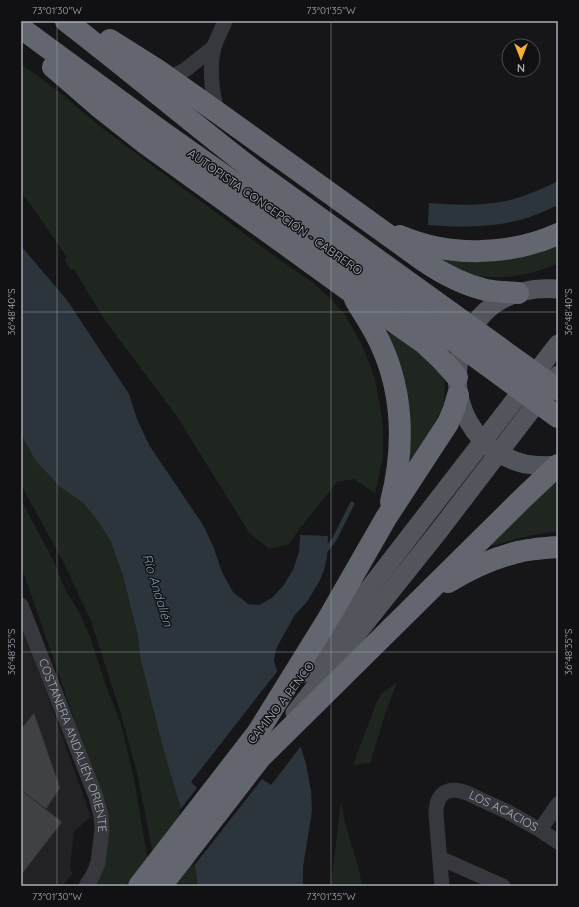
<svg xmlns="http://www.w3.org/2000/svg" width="579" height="907" font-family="Quicksand,sans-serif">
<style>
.built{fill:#222225}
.green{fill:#1e261f}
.water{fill:#2c353c}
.pier{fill:#161618}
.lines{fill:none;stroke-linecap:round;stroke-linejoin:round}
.stream{stroke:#2c353c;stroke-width:4.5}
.building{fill:#404145;stroke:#303034}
.minor{stroke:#37383d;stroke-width:15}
.major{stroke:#53555c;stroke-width:19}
.highway{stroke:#63666e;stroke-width:22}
.ticks{fill:none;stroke:#a8adb8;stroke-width:1;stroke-opacity:0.45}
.labels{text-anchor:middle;stroke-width:3;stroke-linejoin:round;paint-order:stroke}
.street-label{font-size:12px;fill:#a8adb8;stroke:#111113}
.water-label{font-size:13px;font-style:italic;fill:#7f9bb3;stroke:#111113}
.neatline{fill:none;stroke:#a8adb8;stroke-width:1.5}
.ticks-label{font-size:10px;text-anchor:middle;fill:#a8adb8}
</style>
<rect width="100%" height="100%" fill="#161618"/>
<path class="built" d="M 21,621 L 91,817 L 74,831 L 70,867 L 72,874 L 63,886 L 21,886 Z"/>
<g class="green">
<path d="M 21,64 L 58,91 L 102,128 L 280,260 L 312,282 L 331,299 L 346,316 L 362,345 L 370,365 L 375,379 L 381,412 L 383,431 L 383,458 L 375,493 L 354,479 L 337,482 L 298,531 L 289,544 L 270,549 L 250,534 L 176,415 L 104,319 L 74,269 L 70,269 L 65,261 L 67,257 L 28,201 L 21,193 Z"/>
<path d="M 558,243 L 558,263 C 527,278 490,282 457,271 C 454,269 449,269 446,267 C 442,264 439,258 436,254 Z"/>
<path d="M 393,331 L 431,361 L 444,375 L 445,382 L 444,403 L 439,415 L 434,424 L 410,461 L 410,439 L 409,412 L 406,384 L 400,363 L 387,334 Z"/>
<path d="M 21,434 L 35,460 L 60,487 L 83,503 L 98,521 L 111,542 L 123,576 L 138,636 L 140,657 L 163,748 L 189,837 L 197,877 L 197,886 L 159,886 L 138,777 L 121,714 L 91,621 L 64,563 L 21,485 Z"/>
<path d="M 558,481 L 558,531 C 534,534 515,539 493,546 L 491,545 L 552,484 Z"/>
<path d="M 21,500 L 54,562 L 65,589 L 80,614 L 91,639 L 105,683 L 121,724 L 134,779 L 148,862 L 124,886 L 93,886 L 105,808 L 25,577 L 21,567 Z"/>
<path d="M 397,683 L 385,714 L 370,763 L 353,765 L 377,701 L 383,692 Z"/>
<path d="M 341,801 L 345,823 L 359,870 L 362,886 L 331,886 Z"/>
</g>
<g class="water">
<path d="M 558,181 L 558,205 C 543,212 528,219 511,222 C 484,228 455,227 428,225 L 429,203 C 455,205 481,206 506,201 C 524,197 542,189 558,181 Z"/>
<path d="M 21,246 L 67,300 L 129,394 L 137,419 L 149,445 L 203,525 L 213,546 L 222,572 L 233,592 L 248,604 L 259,605 L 272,598 L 283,586 L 293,570 L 299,552 L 300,535 L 328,536 L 327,557 L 324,570 L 319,582 L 313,592 L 306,603 L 294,616 L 276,649 L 274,661 L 306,764 L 311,791 L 312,811 L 303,867 L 303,886 L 197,886 L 197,877 L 189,837 L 163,748 L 140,657 L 138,636 L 123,576 L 111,542 L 98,521 L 83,503 L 60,487 L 35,460 L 21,434 Z"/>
</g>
<path class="pier" d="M 279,669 L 302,745 L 271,785 L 262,779 L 193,867 L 187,837 L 179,811 L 197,788 L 191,782 Z"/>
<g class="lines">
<path class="stream" d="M 325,551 L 334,540 L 352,504"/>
</g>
<g class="building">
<path d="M 34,713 L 60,788 L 46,809 L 21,790 L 21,729 Z"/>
<path d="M 21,790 L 62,822 L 21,875 Z"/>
</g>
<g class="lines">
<g class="minor">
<path d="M 169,78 L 185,70 L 214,47"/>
<path d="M 217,112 C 212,92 209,67 214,47 C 217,38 222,29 225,21"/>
<path id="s1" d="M 21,605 L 96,797 L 101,816 L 102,829 L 98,863 L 93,875 L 86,886"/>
<path d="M 540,830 L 558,804"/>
<path d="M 440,858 L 503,886"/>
<path id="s2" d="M 442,886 L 436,814 C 436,793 447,786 467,793 L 508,812 L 540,830 L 558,842"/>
</g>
<g class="major">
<path d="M 558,289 C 532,287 505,293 485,312 C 435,361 455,447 525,464 C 536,466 547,466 558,465"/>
<path d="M 304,673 L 558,344"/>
<path d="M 295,713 L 347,646 L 438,532 L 558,375"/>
</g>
<g class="highway">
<path d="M 66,21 C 131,71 192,123 257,173 L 558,390"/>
<path d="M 21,28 L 161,131 L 325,247 L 558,417"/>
<path d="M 110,40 L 156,69 L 217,112 L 424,261 C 443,274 464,285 486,290 C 497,292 507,292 518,293"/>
<path d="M 53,67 L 98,106 L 145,143 L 350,291 L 424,343 L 441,359 L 452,371 L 457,377"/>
<path d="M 400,236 C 449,257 509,256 558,234"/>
<path d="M 355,299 C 364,315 375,330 382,347 C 404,396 404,451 391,502"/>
<path d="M 448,582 C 468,570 491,559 514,553 C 528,549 543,548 558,547"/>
<path d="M 139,886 L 258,732 L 328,619 L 386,518 L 448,423 L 454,409 L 458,395"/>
<path d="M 161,886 L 260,758 L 524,497 L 558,465"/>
</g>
</g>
<path class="ticks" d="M 57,21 L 57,886M 331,21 L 331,886M 21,312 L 558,312M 21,652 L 558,652"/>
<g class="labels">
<g class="street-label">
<text transform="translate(275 212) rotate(35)" y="4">AUTOPISTA CONCEPCIÓN - CABRERO</text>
<text transform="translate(281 703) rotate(-52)" y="4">CAMINO A PENCO</text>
<text dy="4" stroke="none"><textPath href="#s1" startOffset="150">COSTANERA ANDALIÉN ORIENTE</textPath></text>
<text dy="4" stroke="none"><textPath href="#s2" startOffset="160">LOS ACACIOS</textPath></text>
</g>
<g class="water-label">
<text transform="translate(158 590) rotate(73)" y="5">Río Andalién</text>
</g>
</g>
<rect width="579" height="907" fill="none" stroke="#111113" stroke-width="44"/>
<g transform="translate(521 58) rotate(180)"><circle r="19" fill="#111113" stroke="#4d4f55"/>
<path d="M0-3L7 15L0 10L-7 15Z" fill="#f2b134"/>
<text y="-6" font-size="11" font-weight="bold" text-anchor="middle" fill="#a8adb8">N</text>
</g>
<rect x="22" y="22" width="535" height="863" class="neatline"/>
<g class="ticks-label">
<text x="57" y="14">73°01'30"W</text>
<text x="331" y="14">73°01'35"W</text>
<text transform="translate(11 312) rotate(-90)" y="4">36°48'40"S</text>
<text transform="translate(568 312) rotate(-90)" y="4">36°48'40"S</text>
<text transform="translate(568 652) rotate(-90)" y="4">36°48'35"S</text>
<text transform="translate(11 652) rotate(-90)" y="4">36°48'35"S</text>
<text x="57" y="900">73°01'30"W</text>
<text x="331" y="900">73°01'35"W</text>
</g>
</svg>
